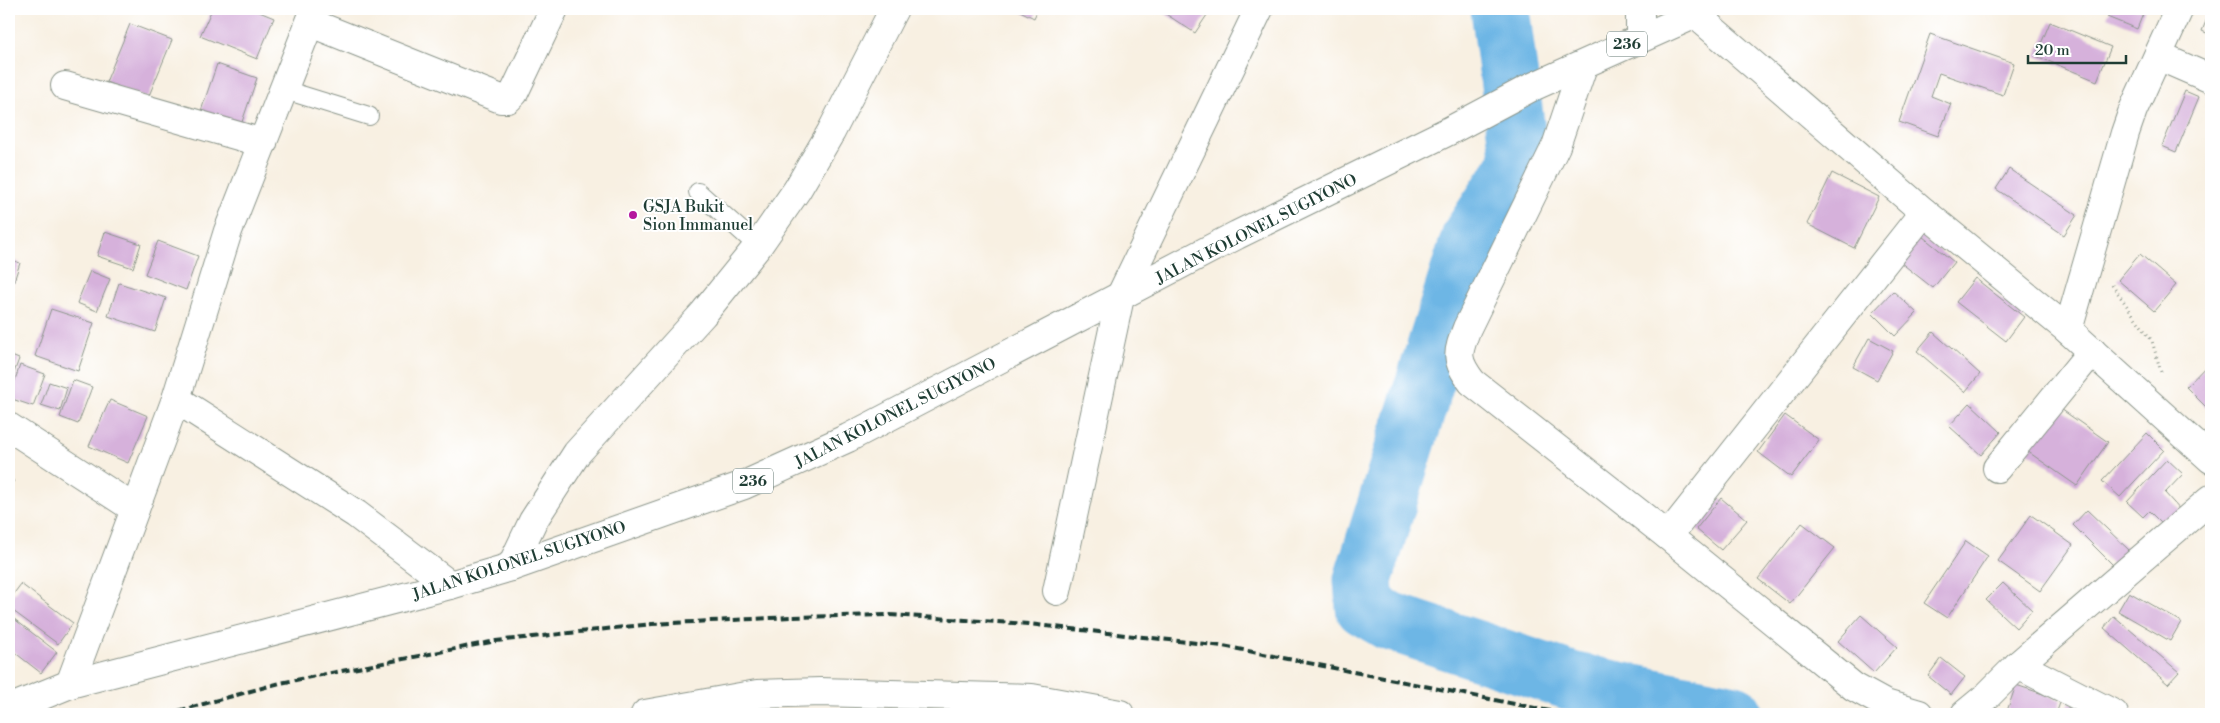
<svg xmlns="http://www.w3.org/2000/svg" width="2220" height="723" font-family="'Libre Bodoni',serif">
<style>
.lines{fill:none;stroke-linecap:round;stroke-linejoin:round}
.river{stroke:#6db6e5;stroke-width:59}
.building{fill:#d6b1db}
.lane-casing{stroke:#8c968b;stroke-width:20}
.street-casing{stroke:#8c968b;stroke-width:30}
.secondary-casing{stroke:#8c968b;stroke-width:30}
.primary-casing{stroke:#8c968b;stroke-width:30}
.path{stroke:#8c968b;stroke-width:3;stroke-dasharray:1 4;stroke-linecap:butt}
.lane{stroke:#fff;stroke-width:18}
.street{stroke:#fff;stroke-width:28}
.secondary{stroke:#fff;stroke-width:28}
.primary{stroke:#fff;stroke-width:28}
.rail{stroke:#1f3d34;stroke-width:4;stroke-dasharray:8 4;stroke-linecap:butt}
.poi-dot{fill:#b5179e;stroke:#fff;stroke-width:2}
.labels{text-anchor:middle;stroke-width:4;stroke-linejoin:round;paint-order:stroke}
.shield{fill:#fff;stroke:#627771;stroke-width:1}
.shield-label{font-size:15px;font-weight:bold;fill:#1f3d34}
.poi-label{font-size:16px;fill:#1f3d34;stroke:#fff;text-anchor:start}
.street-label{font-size:16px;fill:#1f3d34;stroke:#fff}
</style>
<rect width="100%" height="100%" fill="#fff"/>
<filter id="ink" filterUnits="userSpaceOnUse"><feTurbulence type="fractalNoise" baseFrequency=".02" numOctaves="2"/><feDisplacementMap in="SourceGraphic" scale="10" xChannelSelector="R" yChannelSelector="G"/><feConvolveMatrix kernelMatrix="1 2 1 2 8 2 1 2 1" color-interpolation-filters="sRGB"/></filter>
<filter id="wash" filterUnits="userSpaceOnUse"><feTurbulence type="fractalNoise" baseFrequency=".0096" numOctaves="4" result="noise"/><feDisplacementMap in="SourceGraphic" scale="20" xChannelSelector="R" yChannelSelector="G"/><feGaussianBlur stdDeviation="1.12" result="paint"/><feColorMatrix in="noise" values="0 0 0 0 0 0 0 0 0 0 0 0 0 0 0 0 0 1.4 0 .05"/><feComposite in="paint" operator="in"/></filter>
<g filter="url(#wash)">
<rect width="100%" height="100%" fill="#f8f0e2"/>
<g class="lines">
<path class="river" d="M 1500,9 L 1520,162 L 1471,236 L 1363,580 L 1365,607 L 1389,621 L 1574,682 L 1734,714"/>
</g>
<g id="blocks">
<g class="building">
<path d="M 212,9 L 252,9 L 274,18 L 257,59 L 200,36 Z"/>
<path d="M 1016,9 L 1038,9 L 1034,18 Z"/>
<path d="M 1158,9 L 1211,9 L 1195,33 Z"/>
<path d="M 2111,9 L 2145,9 L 2137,29 L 2107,17 Z"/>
<path d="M 2211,9 L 2211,35 L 2202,31 Z"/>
<path d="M 2050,22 L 2111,47 L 2097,81 L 2036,56 Z"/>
<path d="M 130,24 L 172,40 L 148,98 L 106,82 Z"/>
<path d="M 1930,34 L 2014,63 L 2003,95 L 1939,73 L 1931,96 L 1951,104 L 1938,136 L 1899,122 Z"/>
<path d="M 217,64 L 257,78 L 241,125 L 201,111 Z"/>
<path d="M 2185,91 L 2199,97 L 2176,152 L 2162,146 Z"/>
<path d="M 2009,169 L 2077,215 L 2064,235 L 1996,189 Z"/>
<path d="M 1832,173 L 1879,197 L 1854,248 L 1807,224 Z"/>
<path d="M 1912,228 L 1954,262 L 1933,288 L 1891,255 Z"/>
<path d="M 105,232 L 141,244 L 133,268 L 97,256 Z"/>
<path d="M 158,241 L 198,256 L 186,290 L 145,274 Z"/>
<path d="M 2140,254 L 2176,285 L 2154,311 L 2118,280 Z"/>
<path d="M 9,259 L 20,263 L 9,296 Z"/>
<path d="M 90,271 L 110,279 L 97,311 L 77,303 Z"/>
<path d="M 1975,278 L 2024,317 L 2006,341 L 1956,302 Z"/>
<path d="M 119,283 L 166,298 L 155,332 L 108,316 Z"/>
<path d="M 1893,291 L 1917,313 L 1895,336 L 1872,313 Z"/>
<path d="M 51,309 L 94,323 L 78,371 L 35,356 Z"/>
<path d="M 1933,332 L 1980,374 L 1965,392 L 1917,351 Z"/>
<path d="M 1869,338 L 1893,351 L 1877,380 L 1853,367 Z"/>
<path d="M 9,355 L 19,359 L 11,381 L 9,380 Z"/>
<path d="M 2211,361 L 2211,412 L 2186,387 Z"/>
<path d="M 20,365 L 45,374 L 33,406 L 9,398 Z"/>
<path d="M 73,380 L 92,387 L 78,424 L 60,417 Z"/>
<path d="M 49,382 L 67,388 L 60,411 L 41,405 Z"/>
<path d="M 110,400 L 148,416 L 128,463 L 89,446 Z"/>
<path d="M 1970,403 L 2001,432 L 1981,455 L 1949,426 Z"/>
<path d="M 2058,407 L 2108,442 L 2077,486 L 2027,451 Z"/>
<path d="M 1785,415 L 1819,440 L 1791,477 L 1758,452 Z"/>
<path d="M 2147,433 L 2164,450 L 2120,497 L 2102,481 Z"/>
<path d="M 2167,459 L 2183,474 L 2165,493 L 2182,512 L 2165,527 L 2149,511 L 2143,517 L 2127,502 Z"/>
<path d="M 9,477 L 14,481 L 9,487 Z"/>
<path d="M 1721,498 L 1747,520 L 1721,550 L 1696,529 Z"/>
<path d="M 2087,510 L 2129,550 L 2114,566 L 2073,525 Z"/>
<path d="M 2031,515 L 2073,545 L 2040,591 L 1998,561 Z"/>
<path d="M 1802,523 L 1835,548 L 1790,604 L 1758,579 Z"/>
<path d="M 1966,541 L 1988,556 L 1947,618 L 1924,603 Z"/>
<path d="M 2003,583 L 2032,610 L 2016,628 L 1986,600 Z"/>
<path d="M 21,584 L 73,623 L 58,644 L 9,608 L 9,600 Z"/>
<path d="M 2129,592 L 2181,622 L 2170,641 L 2118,611 Z"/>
<path d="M 9,615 L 57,652 L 41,673 L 9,648 Z"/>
<path d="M 1861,615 L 1897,647 L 1874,673 L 1838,641 Z"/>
<path d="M 2114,616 L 2179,672 L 2168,684 L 2104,628 Z"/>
<path d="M 1941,658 L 1965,677 L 1951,695 L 1928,676 Z"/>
<path d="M 2016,685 L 2061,700 L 2056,714 L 2006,714 Z"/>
<path d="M 2070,702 L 2105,714 L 2066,714 Z"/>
</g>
</g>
</g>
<g filter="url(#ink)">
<use href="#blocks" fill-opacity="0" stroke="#8c968b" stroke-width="1"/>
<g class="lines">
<defs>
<g id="lane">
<path d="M 285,90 L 369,116"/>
<path d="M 698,192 L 758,246"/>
</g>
<g id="street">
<path d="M 1640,9 L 1640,37"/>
<path d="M 1696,15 L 1924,212 L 2068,330 L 2211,459"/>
<path d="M 311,23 L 501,99 L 508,99 L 514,93 L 554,9"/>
<path d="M 2158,56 L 2211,79"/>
<path d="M 1583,66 L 1556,146 L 1467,328 C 1457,354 1455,359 1472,382 L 1668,536 L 1854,687 L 1885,704 L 1919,714"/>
<path d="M 65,86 L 263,143"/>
<path d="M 2068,330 L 2125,133 L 2133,110 L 2179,9"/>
<path d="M 176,399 L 356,514 L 450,585"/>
<path d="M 9,427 L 135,509"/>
<path d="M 1997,468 L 2092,351"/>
<path d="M 1668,536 L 1924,212"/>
<path d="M 511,567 L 533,521 L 577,453 L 703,314 L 758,246 L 797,190 L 831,132 L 894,9"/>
<path d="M 1057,591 L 1120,297"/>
<path d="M 2018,665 L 2114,714"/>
<path d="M 70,684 L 176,399 L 228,231 L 315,9"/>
<path d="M 645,714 L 757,694 L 820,692 L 1032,698 L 1120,714"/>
<path d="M 1965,714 L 1988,695 L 2018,665 L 2211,499"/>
</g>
<path id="secondary" d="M 1120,297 L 1259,9"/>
<path id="primary" d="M 9,709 L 70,684 L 450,585 L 511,567 L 744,485 L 848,438 L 1237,235 L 1449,131 L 1530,88 L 1707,9"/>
</defs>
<use href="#lane" class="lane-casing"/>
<use href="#street" class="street-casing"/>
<use href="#secondary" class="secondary-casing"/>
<use href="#primary" class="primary-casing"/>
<path class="path" d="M 2112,285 L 2152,341 L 2161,372"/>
<use href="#lane" class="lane"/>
<use href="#street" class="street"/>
<use href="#secondary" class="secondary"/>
<use href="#primary" class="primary"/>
<path class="rail" d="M 167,714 L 280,683 L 496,641 L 652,624 L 792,617 L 890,615 L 1028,624 L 1223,646 L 1565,714"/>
</g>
</g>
<circle class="poi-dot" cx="633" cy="215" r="5"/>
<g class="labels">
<g class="shield">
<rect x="1607" y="31.5" width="40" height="25" rx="4"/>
<rect x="733" y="468.5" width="40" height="25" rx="4"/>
</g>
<g class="shield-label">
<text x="1627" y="49">236</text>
<text x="753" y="486">236</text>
</g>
<g class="poi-label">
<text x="643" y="212">GSJA Bukit<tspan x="643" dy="18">Sion Immanuel</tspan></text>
</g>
<g class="street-label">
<text transform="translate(1256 228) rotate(-27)" y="6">JALAN KOLONEL SUGIYONO</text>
<text transform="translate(895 412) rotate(-27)" y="6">JALAN KOLONEL SUGIYONO</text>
<text transform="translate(519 560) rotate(-18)" y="6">JALAN KOLONEL SUGIYONO</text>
</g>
</g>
<rect width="2220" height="723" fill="none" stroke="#fff" stroke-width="30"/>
<path d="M2028 55v8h98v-8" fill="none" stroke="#1f3d34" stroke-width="2.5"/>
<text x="2035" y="55" font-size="15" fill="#1f3d34" stroke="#ffffff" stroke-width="4" paint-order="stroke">20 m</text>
</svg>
